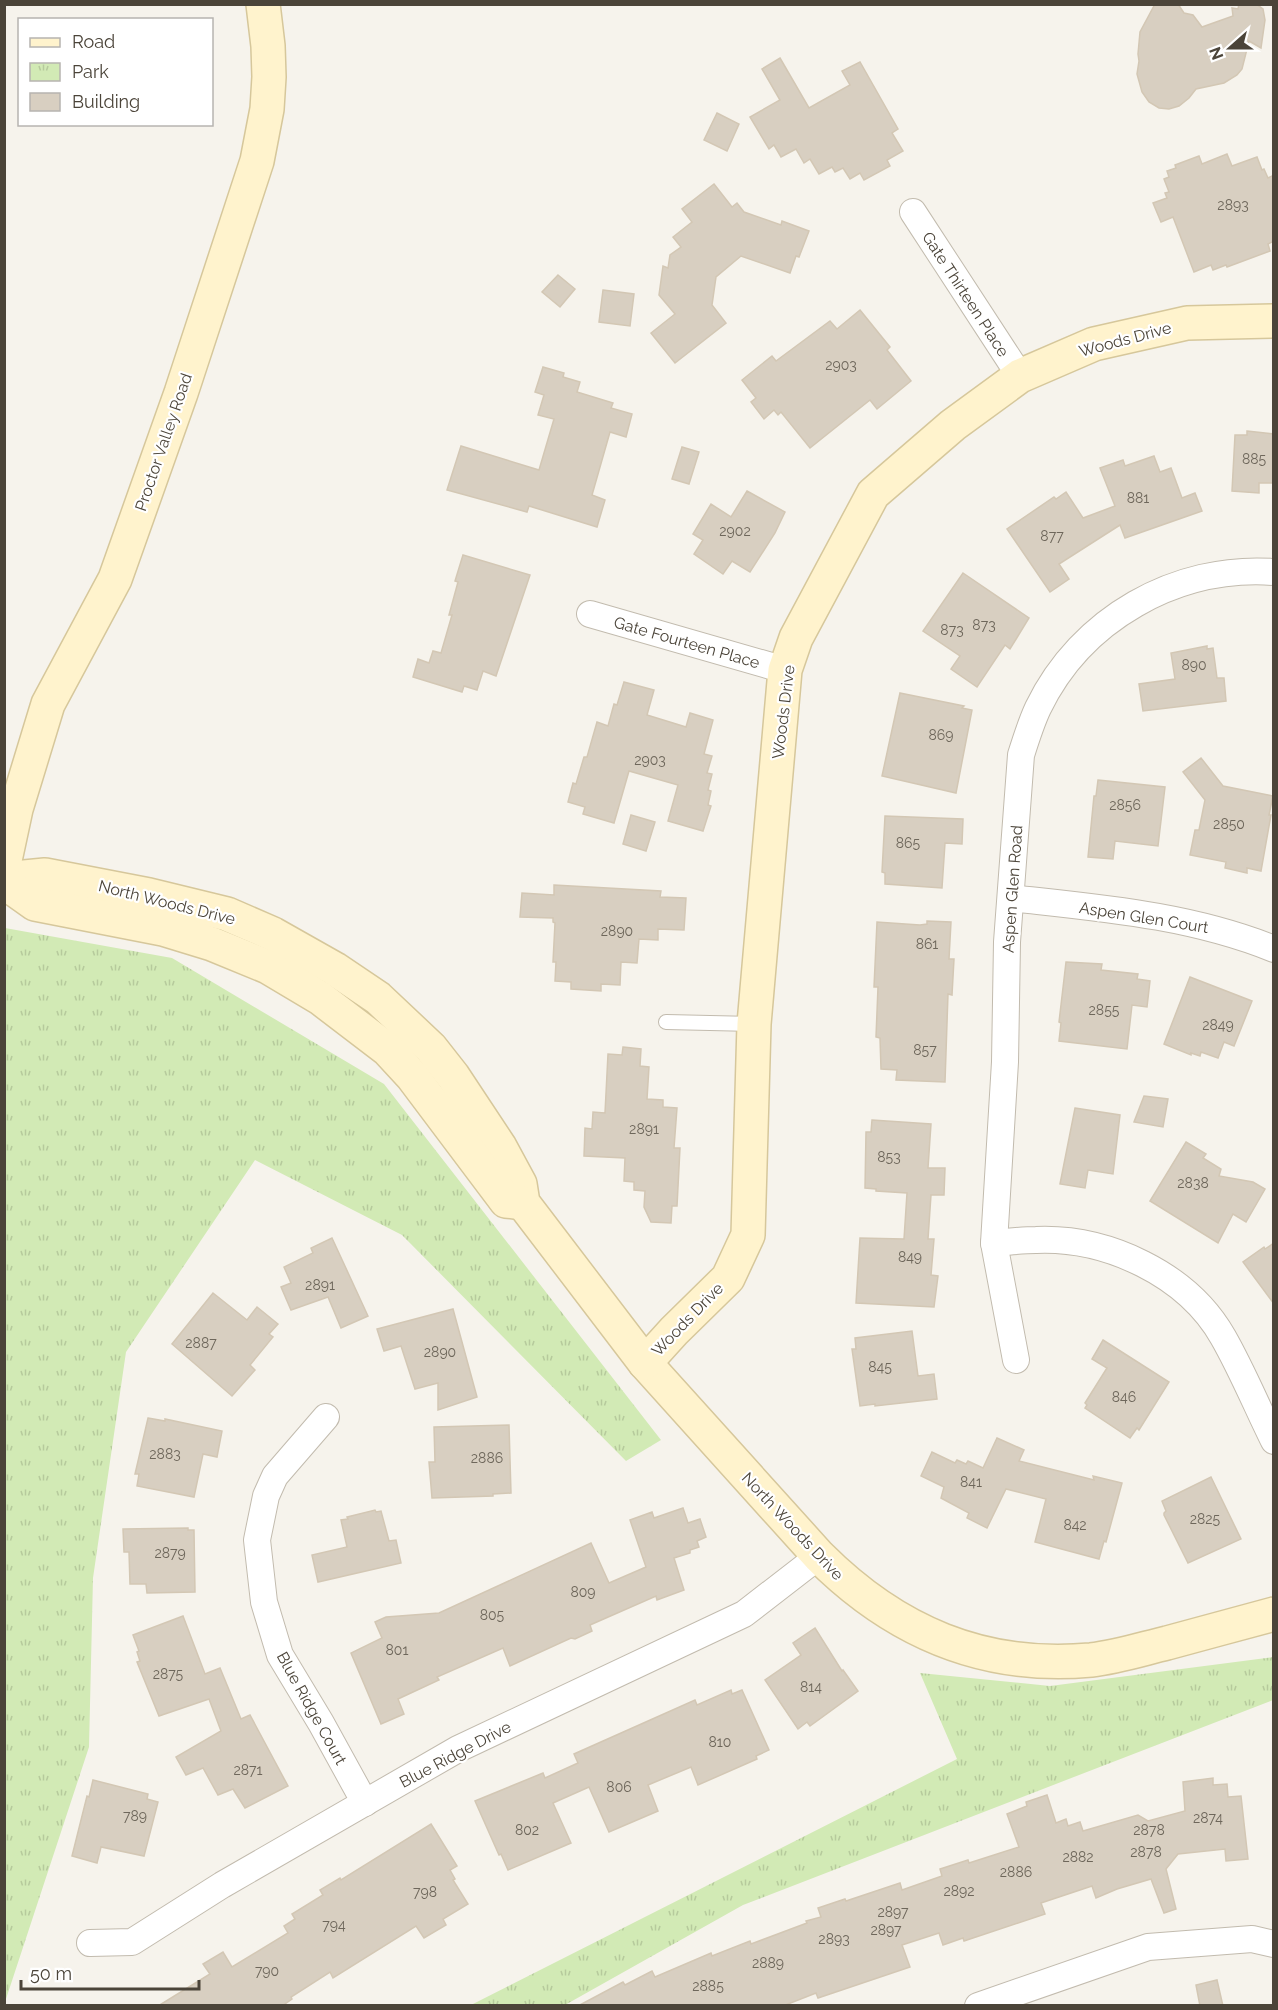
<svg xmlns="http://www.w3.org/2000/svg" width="1278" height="2010" font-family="Raleway,sans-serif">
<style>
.park{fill:url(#park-tufts)}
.building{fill:#d8cfc1;stroke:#d3c7b4;stroke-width:1.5}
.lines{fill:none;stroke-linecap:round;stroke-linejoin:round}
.lane-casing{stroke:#c2bbae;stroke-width:16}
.street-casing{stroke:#c2bbae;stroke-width:28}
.secondary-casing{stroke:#d6c79b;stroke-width:36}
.lane{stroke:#fff;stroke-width:14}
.street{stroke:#fff;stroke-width:26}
.secondary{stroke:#fff3cd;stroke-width:33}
.labels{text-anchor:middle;stroke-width:4.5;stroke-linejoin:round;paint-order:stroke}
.number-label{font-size:14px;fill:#6e675b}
.street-label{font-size:16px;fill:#4b4439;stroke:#fff}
</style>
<defs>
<pattern id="park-tufts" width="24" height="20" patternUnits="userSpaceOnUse" patternTransform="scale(1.5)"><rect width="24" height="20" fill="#d2eab5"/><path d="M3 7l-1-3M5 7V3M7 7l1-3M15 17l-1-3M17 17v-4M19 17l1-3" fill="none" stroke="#b6ca9c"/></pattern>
</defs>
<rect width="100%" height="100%" fill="#f6f3ec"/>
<g class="park">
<path d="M 5,928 L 172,958 L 384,1084 L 661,1440 L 626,1461 L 402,1235 L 255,1160 L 126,1352 L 93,1578 L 89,1747 L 5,2002 Z"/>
<path d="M 1273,1657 L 1273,1700 L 743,1905 L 565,2005 L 471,2005 L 957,1759 L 920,1673 L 1050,1686 Z"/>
</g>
<g class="building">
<path d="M 1155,4 L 1178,4 L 1184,13 L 1193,15 L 1202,27 L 1233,16 L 1232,8 L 1238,9 L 1239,4 L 1256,4 L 1263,9 L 1265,20 L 1261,48 L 1249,41 L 1242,69 L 1237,75 L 1224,83 L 1196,89 L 1189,98 L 1179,106 L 1169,109 L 1159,108 L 1149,102 L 1142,92 L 1137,74 L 1139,61 L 1138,54 L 1140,32 Z"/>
<path d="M 780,58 L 809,108 L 850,85 L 842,71 L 860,62 L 898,129 L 892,133 L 903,151 L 887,160 L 890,166 L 864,180 L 860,173 L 850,179 L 843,168 L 835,172 L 832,167 L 819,174 L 810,159 L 804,163 L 796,149 L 781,157 L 774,145 L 769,149 L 750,117 L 780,100 L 762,69 Z"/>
<path d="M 717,113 L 739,124 L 727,151 L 704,140 Z"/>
<path d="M 1227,154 L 1232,166 L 1257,157 L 1262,170 L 1264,169 L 1268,178 L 1274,175 L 1274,241 L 1268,244 L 1270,251 L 1227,267 L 1226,265 L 1213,270 L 1211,265 L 1194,272 L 1173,217 L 1161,222 L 1153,203 L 1167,198 L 1165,193 L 1169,192 L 1164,179 L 1169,177 L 1167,171 L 1176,168 L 1175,165 L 1199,156 L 1202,164 Z"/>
<path d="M 714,184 L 732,207 L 737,203 L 744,212 L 781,225 L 782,221 L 809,231 L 799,257 L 796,256 L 790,273 L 741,256 L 716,277 L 712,305 L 726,323 L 675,363 L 651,333 L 675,314 L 659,295 L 663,266 L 668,268 L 670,255 L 681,247 L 673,237 L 692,222 L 682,209 Z"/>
<path d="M 558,275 L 575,289 L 560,307 L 542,292 Z"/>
<path d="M 603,290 L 634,294 L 630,326 L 599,322 Z"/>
<path d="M 860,310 L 890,347 L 887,350 L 911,381 L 877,409 L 870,400 L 810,448 L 781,412 L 778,415 L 774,410 L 764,419 L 751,402 L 756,398 L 742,380 L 772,356 L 776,361 L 830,321 L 837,329 Z"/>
<path d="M 543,367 L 564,373 L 563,377 L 580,382 L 577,392 L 613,403 L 611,408 L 632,414 L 626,437 L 610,432 L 592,495 L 605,500 L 597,527 L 529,506 L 527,512 L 447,490 L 461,446 L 539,470 L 554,419 L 538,415 L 544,395 L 535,392 Z"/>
<path d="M 1247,431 L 1274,434 L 1274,483 L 1259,483 L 1259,493 L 1232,491 L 1235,435 L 1247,435 Z"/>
<path d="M 682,447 L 699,452 L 689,484 L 672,479 Z"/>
<path d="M 1154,456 L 1160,472 L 1171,468 L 1182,498 L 1195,493 L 1202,511 L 1125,538 L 1120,525 L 1059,564 L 1069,579 L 1050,592 L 1007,529 L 1054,497 L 1056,499 L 1066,492 L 1083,518 L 1115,506 L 1100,468 L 1123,460 L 1125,466 Z"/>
<path d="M 747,491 L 785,512 L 775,533 L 750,572 L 732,561 L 723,574 L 694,554 L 703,540 L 693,534 L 711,504 L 731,517 Z"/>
<path d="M 463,555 L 530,575 L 496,676 L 483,671 L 477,690 L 464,686 L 462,692 L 413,677 L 418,659 L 429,663 L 433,651 L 441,653 L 452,615 L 449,615 L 458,582 L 455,581 Z"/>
<path d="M 963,573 L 1029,618 L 1010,649 L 1005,645 L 977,687 L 951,669 L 960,656 L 923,631 Z"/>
<path d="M 1207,646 L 1207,649 L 1213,648 L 1217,678 L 1224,678 L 1226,701 L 1143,711 L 1139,684 L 1175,679 L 1171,653 Z"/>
<path d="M 624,682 L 654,690 L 647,715 L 686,727 L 690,713 L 713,720 L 704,754 L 712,756 L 707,773 L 712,774 L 708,790 L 711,791 L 708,805 L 711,806 L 703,831 L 668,821 L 678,785 L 629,771 L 614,823 L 583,814 L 585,807 L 568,802 L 573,783 L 576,784 L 584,757 L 587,757 L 597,722 L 608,726 L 614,704 L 617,705 Z"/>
<path d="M 900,693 L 964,706 L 962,708 L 972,710 L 956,793 L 882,776 Z"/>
<path d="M 1201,758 L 1223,786 L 1273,796 L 1269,815 L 1271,815 L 1261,871 L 1247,868 L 1247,873 L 1225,868 L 1226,862 L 1190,855 L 1195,830 L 1199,830 L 1205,800 L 1183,772 Z"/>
<path d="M 1098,780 L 1165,787 L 1158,846 L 1115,841 L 1113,859 L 1088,857 L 1094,796 L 1096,796 Z"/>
<path d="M 631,815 L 655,822 L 646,851 L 623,844 Z"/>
<path d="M 885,816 L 963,819 L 962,844 L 945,843 L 942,888 L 885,884 L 885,873 L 882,872 Z"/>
<path d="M 554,885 L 661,891 L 660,897 L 686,898 L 684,930 L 658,929 L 658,940 L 639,939 L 637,963 L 621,962 L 620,985 L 601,984 L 601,991 L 571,989 L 571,982 L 555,981 L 556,962 L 553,962 L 555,923 L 553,922 L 553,918 L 520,917 L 522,893 L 554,895 Z"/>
<path d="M 927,921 L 951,922 L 949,959 L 954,959 L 952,995 L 948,994 L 945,1082 L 896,1080 L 897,1070 L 881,1069 L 880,1038 L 876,1037 L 878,987 L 874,987 L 877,922 L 920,925 L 927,924 Z"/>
<path d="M 1066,962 L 1102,964 L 1101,970 L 1138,974 L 1137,979 L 1150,981 L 1147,1007 L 1132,1005 L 1127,1049 L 1059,1041 L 1061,1023 L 1059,1022 Z"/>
<path d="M 1190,977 L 1252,1001 L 1234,1046 L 1224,1042 L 1218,1058 L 1201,1052 L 1200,1056 L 1191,1053 L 1191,1055 L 1164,1044 Z"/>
<path d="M 623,1047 L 641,1049 L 640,1066 L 649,1067 L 647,1099 L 663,1100 L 663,1107 L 677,1108 L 674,1148 L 680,1148 L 677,1206 L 672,1206 L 671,1223 L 651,1222 L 644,1207 L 645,1191 L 634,1190 L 634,1182 L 624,1181 L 625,1158 L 584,1156 L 585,1128 L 592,1129 L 593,1112 L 605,1113 L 608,1054 L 622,1055 Z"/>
<path d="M 1144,1096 L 1168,1099 L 1163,1127 L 1134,1122 Z"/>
<path d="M 1075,1108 L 1120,1115 L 1113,1174 L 1088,1170 L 1085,1188 L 1060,1184 Z"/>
<path d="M 872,1120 L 931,1124 L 928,1168 L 945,1168 L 944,1195 L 931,1195 L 928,1239 L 934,1239 L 931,1275 L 938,1276 L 934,1307 L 856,1303 L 860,1238 L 904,1239 L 907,1193 L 876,1191 L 876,1189 L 865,1188 L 866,1132 L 871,1132 Z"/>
<path d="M 1186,1142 L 1206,1154 L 1203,1158 L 1221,1169 L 1219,1176 L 1253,1182 L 1265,1189 L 1246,1222 L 1233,1214 L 1218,1243 L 1150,1201 Z"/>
<path d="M 332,1238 L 368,1316 L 341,1328 L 328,1297 L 291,1310 L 281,1287 L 291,1283 L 284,1267 L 313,1253 L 311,1248 Z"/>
<path d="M 1274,1243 L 1274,1304 L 1243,1262 L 1264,1247 L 1265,1249 Z"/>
<path d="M 213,1293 L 247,1320 L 257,1307 L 278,1324 L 269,1334 L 273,1337 L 250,1365 L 255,1370 L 232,1396 L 172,1344 Z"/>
<path d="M 453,1309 L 477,1397 L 438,1410 L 438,1383 L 415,1389 L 401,1346 L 384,1351 L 377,1329 Z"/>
<path d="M 912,1331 L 918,1376 L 934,1374 L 937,1399 L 875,1406 L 875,1404 L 860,1406 L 852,1349 L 856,1349 L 855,1338 Z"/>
<path d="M 1103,1340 L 1169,1382 L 1139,1430 L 1137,1428 L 1130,1438 L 1085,1408 L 1087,1405 L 1085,1403 L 1107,1368 L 1092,1359 Z"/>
<path d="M 148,1418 L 165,1421 L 165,1419 L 222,1431 L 217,1457 L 203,1454 L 194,1497 L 137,1486 L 139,1474 L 135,1474 Z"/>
<path d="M 509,1425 L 511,1493 L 493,1494 L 493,1496 L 432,1498 L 429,1462 L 435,1462 L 434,1427 Z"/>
<path d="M 997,1438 L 1024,1450 L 1019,1461 L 1094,1480 L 1093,1476 L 1122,1483 L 1106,1542 L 1104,1541 L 1099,1559 L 1035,1542 L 1046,1499 L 1006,1489 L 987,1528 L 967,1518 L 969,1513 L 941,1498 L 944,1487 L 921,1476 L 932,1452 L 955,1463 L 957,1460 L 966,1464 L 968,1461 L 983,1468 Z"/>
<path d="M 1211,1477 L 1241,1539 L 1188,1563 L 1164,1515 L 1164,1513 L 1166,1511 L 1162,1501 Z"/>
<path d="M 683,1508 L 688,1523 L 700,1519 L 706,1537 L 697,1541 L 699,1547 L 690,1550 L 690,1553 L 674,1558 L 684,1590 L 657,1600 L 656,1596 L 590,1625 L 592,1631 L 575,1639 L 571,1638 L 510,1666 L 503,1648 L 437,1677 L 439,1680 L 398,1699 L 404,1714 L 381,1724 L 351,1653 L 382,1638 L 375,1622 L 386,1617 L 439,1613 L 591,1543 L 609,1583 L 646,1567 L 630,1520 L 652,1512 L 654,1518 Z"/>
<path d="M 375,1510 L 376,1512 L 381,1511 L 389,1541 L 396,1540 L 401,1563 L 318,1582 L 312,1555 L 347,1547 L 341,1520 L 348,1519 L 347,1517 Z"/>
<path d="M 188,1528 L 188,1530 L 194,1530 L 195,1592 L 147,1593 L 146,1584 L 130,1584 L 129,1552 L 124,1552 L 123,1529 Z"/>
<path d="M 183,1616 L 205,1674 L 220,1668 L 241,1719 L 250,1715 L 288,1786 L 245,1808 L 233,1789 L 218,1795 L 203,1768 L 186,1775 L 176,1757 L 221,1731 L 209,1699 L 159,1716 L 137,1662 L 140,1661 L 137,1652 L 139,1651 L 133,1635 Z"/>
<path d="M 815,1628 L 842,1671 L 843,1670 L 858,1691 L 810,1726 L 807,1722 L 798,1729 L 765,1680 L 801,1655 L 793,1643 Z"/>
<path d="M 731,1690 L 732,1694 L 742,1690 L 769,1750 L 756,1756 L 757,1759 L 698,1785 L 691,1767 L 648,1785 L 658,1811 L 609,1832 L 589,1787 L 553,1803 L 571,1843 L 508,1870 L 501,1854 L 499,1855 L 475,1801 L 543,1773 L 545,1778 L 578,1763 L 574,1754 L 695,1700 L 697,1705 Z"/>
<path d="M 1213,1778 L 1213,1785 L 1227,1784 L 1228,1797 L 1241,1796 L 1248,1859 L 1226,1861 L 1225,1849 L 1178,1854 L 1166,1869 L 1176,1909 L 1164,1913 L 1151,1879 L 1117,1889 L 1096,1898 L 1092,1886 L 1041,1903 L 1045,1914 L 964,1941 L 963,1938 L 943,1945 L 939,1933 L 902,1945 L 910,1967 L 818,1998 L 816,1993 L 783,2006 L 578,2006 L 623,1982 L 625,1985 L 652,1971 L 655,1977 L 711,1953 L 712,1956 L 750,1941 L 751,1944 L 807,1923 L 806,1921 L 821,1917 L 818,1908 L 845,1899 L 846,1901 L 900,1883 L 902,1890 L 942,1876 L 940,1869 L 968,1860 L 969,1863 L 1019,1847 L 1007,1814 L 1027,1806 L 1026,1802 L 1047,1795 L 1056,1823 L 1066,1819 L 1068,1826 L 1080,1822 L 1083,1831 L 1138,1815 L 1148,1821 L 1185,1811 L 1183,1782 Z"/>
<path d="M 93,1780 L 148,1794 L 147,1799 L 158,1802 L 144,1856 L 101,1847 L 97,1863 L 72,1856 L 87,1796 L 89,1797 Z"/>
<path d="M 431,1824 L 457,1866 L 450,1870 L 455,1879 L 453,1880 L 468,1904 L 443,1919 L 446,1925 L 424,1938 L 416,1926 L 333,1978 L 330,1972 L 291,1997 L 292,1999 L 282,2006 L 158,2006 L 210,1974 L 203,1964 L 223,1952 L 232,1967 L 288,1933 L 284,1926 L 295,1919 L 292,1914 L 323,1895 L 320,1890 L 340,1878 L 341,1880 Z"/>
<path d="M 1217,1980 L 1223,2006 L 1200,2006 L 1196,1985 Z"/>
</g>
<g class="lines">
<defs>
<path id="lane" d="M 666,1022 L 754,1024"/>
<g id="street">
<path d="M 913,212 L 1020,376"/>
<path d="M 590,614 L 785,670"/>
<path d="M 1011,898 C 1100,908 1190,915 1274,949"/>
<path d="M 994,1243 C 1008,1242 1022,1240 1036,1240 C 1107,1237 1187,1274 1223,1337 C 1242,1370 1257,1407 1274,1441"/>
<path d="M 1016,1360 L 994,1243 L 1005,1062 L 1007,942 L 1021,755 C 1026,739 1031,723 1038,708 C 1081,619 1176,565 1274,572"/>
<path d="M 326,1417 L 275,1476 L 266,1496 L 257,1540 L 264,1602 L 280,1655 L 321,1723 L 365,1803"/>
<path d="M 90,1943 L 132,1942 L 222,1885 L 458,1749 L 744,1614 L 819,1556"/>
<path d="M 978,2006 L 1148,1947 L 1252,1939 L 1274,1944"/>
</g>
<g id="secondary">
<path d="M 4,865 L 16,809 L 48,704 L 115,579 L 181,393 L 257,161 L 267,109 L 269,77 L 268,46 L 263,4"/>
<path d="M 4,879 L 45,875 L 149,895 L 227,914 L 273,934 L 335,969 L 378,998 L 431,1048 L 453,1076 L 500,1147 L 520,1184 L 523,1203 L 645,1363 L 819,1556 C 895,1632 983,1670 1091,1660 C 1117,1657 1142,1649 1167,1643 C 1203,1633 1238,1624 1274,1614"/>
<path d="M 4,882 L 35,904 L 163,929 L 212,944 L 268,967 L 320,998 L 388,1050 L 412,1076 L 506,1201 L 523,1203"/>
<path d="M 645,1363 L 674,1331 L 728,1278 L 748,1235 L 754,1024 L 785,670 L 796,638 L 873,494 L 953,425 L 1020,376 L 1094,344 L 1187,323 L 1274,321"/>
</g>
</defs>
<use href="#lane" class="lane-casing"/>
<use href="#street" class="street-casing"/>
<use href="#secondary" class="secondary-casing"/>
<use href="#lane" class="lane"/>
<use href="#street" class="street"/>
<use href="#secondary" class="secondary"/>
</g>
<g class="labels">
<g class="number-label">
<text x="1233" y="210">2893</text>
<text x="841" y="370">2903</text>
<text x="1254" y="464">885</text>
<text x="1138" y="503">881</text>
<text x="735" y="536">2902</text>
<text x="1052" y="541">877</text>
<text x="984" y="630">873</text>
<text x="952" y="635">873</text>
<text x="1194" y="670">890</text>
<text x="941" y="740">869</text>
<text x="650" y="765">2903</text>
<text x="1125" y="810">2856</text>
<text x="1229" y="829">2850</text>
<text x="908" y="848">865</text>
<text x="617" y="936">2890</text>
<text x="927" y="949">861</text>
<text x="1104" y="1015">2855</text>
<text x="1218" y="1030">2849</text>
<text x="925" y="1055">857</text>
<text x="644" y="1134">2891</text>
<text x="889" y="1162">853</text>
<text x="1193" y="1188">2838</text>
<text x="910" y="1262">849</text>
<text x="320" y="1290">2891</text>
<text x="201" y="1348">2887</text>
<text x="440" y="1357">2890</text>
<text x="880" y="1372">845</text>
<text x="1124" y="1402">846</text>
<text x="165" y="1459">2883</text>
<text x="487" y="1463">2886</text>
<text x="971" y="1487">841</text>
<text x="1205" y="1524">2825</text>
<text x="1075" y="1530">842</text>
<text x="170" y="1558">2879</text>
<text x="583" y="1597">809</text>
<text x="492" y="1620">805</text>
<text x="397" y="1655">801</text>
<text x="168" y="1679">2875</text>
<text x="811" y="1692">814</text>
<text x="720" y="1747">810</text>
<text x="248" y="1775">2871</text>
<text x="619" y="1792">806</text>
<text x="135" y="1821">789</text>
<text x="1208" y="1823">2874</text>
<text x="527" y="1835">802</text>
<text x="1149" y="1835">2878</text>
<text x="1146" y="1857">2878</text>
<text x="1078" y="1862">2882</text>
<text x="1016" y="1877">2886</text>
<text x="959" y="1896">2892</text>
<text x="425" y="1897">798</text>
<text x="893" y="1917">2897</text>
<text x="334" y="1930">794</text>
<text x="886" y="1935">2897</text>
<text x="834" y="1944">2893</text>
<text x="768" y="1968">2889</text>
<text x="267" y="1976">790</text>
<text x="708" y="1991">2885</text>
</g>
<g class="street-label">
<text transform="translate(966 294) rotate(57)" y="6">Gate Thirteen Place</text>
<text transform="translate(1125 339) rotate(-15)" y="6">Woods Drive</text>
<text transform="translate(163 442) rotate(-71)" y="6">Proctor Valley Road</text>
<text transform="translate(687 642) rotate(16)" y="6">Gate Fourteen Place</text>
<text transform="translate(783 712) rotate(-83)" y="6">Woods Drive</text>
<text transform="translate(1012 889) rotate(-86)" y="6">Aspen Glen Road</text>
<text transform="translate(167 902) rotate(14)" y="6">North Woods Drive</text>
<text transform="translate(1144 917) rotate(9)" y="6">Aspen Glen Court</text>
<text transform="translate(687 1319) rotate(-46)" y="6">Woods Drive</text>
<text transform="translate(793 1526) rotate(47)" y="6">North Woods Drive</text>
<text transform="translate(312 1708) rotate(61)" y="6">Blue Ridge Court</text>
<text transform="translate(455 1754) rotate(-28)" y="6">Blue Ridge Drive</text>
</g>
</g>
<rect width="1278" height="2010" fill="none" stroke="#4b4439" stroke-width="12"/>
<rect x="18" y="18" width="195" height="108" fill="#ffffff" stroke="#b7b4b0" stroke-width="1.5"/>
<rect x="30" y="38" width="30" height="9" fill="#fff3cd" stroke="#b7b4b0" stroke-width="1.5"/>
<text x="72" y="48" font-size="18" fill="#4b4439">Road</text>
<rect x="30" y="63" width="30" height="18" fill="url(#park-tufts)" stroke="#b7b4b0" stroke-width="1.5"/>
<text x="72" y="78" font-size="18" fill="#4b4439">Park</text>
<rect x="30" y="93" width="30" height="18" fill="#d8cfc1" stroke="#b7b4b0" stroke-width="1.5"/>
<text x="72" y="108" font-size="18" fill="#4b4439">Building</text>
<g transform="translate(1230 48) rotate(249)" stroke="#ffffff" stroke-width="4.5" paint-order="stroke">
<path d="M0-4.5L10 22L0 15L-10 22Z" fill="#4b4439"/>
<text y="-9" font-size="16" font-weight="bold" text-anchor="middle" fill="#4b4439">N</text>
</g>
<path d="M21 1980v9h178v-9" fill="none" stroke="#4b4439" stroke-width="3"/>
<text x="30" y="1980" font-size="18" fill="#4b4439" stroke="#ffffff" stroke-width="4.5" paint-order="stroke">50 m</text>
</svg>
